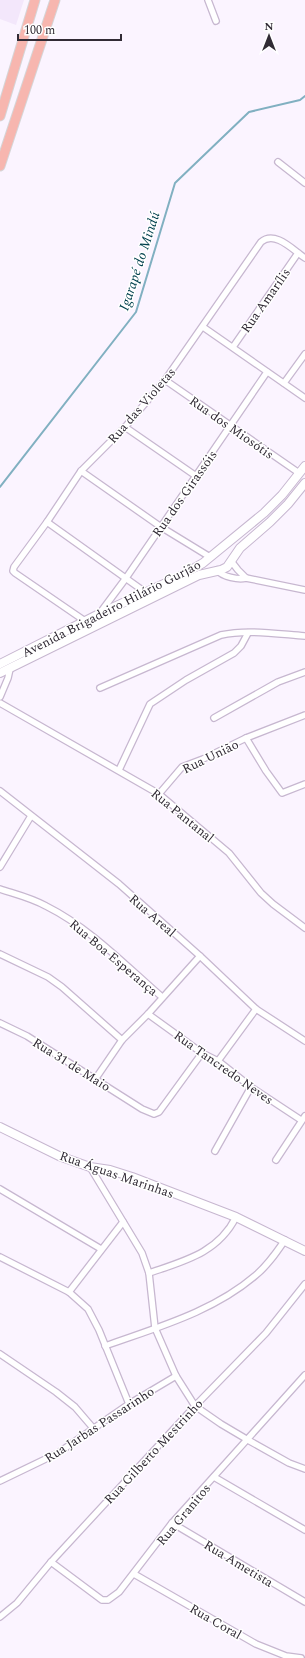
<svg xmlns="http://www.w3.org/2000/svg" width="305" height="1658" font-family="Spectral,serif">
<style>
.built{fill:#f3e7fb}
.lines{fill:none;stroke-linecap:round;stroke-linejoin:round}
.stream{stroke:#81b0c1;stroke-width:2}
.street-casing{stroke:#c7b7d0;stroke-width:8}
.secondary-casing{stroke:#c7b7d0;stroke-width:10}
.primary-casing{stroke:#d6d5d7;stroke-width:11}
.street{stroke:#fff;stroke-width:5.5}
.secondary{stroke:#fff;stroke-width:8}
.primary{stroke:#f7b6af;stroke-width:9}
.labels{text-anchor:middle;stroke-width:3;stroke-linejoin:round;paint-order:stroke}
.street-label{font-size:13px;fill:#312b35;stroke:#fff}
.water-label{font-size:14px;font-style:italic;fill:#00404d;stroke:#fff}
</style>
<rect width="100%" height="100%" fill="#fbf4ff"/>
<path class="built" d="M 0,0 L 24,0 L 16,25 L 0,19 Z"/>
<g class="lines">
<path class="stream" d="M 0,487 L 136,312 L 175,183 L 249,112 L 300,100 L 305,96"/>
<defs>
<g id="street">
<path d="M 208,0 L 216,21"/>
<path d="M 278,162 L 305,183"/>
<path d="M 203,327 L 305,398"/>
<path d="M 233,347 L 298,253"/>
<path d="M 165,380 L 299,473"/>
<path d="M 284,383 L 305,354"/>
<path d="M 125,427 L 196,476"/>
<path d="M 81,471 L 161,527 L 210,557"/>
<path d="M 47,522 L 145,592"/>
<path d="M 231,561 L 238,570 L 246,578"/>
<path d="M 217,570 C 222,577 239,580 246,578 L 305,590"/>
<path d="M 100,613 L 126,578 L 267,372"/>
<path d="M 85,621 L 15,573 L 13,571 L 14,567 L 47,522 L 81,471 L 125,427 L 165,380 L 261,242 C 275,230 293,250 305,258"/>
<path d="M 100,688 L 221,635 C 247,629 278,634 305,636"/>
<path d="M 0,697 L 8,678 L 10,669"/>
<path d="M 0,703 L 159,794 L 229,853 L 261,893 L 273,904 L 305,928"/>
<path d="M 214,718 L 278,682 L 305,672"/>
<path d="M 246,738 L 266,771 L 282,793 L 305,784"/>
<path d="M 119,770 L 150,704 L 186,680 L 234,653 L 241,646 L 248,633"/>
<path d="M 0,791 L 119,884 L 200,956 L 256,1009 L 305,1041"/>
<path d="M 159,794 L 182,767 L 203,759 L 246,738 L 305,715"/>
<path d="M 0,867 L 31,816"/>
<path d="M 0,889 C 15,894 32,898 46,906 C 90,928 125,965 162,997"/>
<path d="M 0,954 L 48,977 L 62,987 L 122,1040"/>
<path d="M 148,1014 L 202,1053 L 218,1061 L 251,1087 L 301,1120"/>
<path d="M 0,1023 L 27,1036 L 142,1109 L 154,1114 L 159,1112 L 202,1053"/>
<path d="M 218,1061 L 256,1009"/>
<path d="M 96,1078 L 122,1040 L 148,1014 L 200,956"/>
<path d="M 215,1151 L 251,1087"/>
<path d="M 276,1160 L 305,1116"/>
<path d="M 90,1167 L 142,1253 L 149,1273 L 155,1328 L 176,1376 L 195,1406 L 221,1424 L 248,1440 L 289,1463 L 305,1469"/>
<path d="M 0,1189 L 101,1249"/>
<path d="M 0,1257 L 69,1292 L 88,1309 L 99,1330 L 129,1404"/>
<path d="M 149,1273 C 184,1261 218,1253 236,1217"/>
<path d="M 69,1292 L 123,1222"/>
<path d="M 105,1346 C 158,1327 213,1312 256,1275 C 268,1265 276,1253 285,1240"/>
<path d="M 0,1354 L 56,1392 L 75,1407 L 93,1428"/>
<path d="M 214,1477 L 305,1530"/>
<path d="M 0,1481 L 58,1453 L 129,1404 L 176,1376"/>
<path d="M 172,1523 L 305,1602"/>
<path d="M 51,1562 L 102,1600 L 108,1600 L 119,1592 L 172,1523 L 305,1375"/>
<path d="M 134,1574 L 256,1644 L 286,1656 L 301,1658"/>
<path d="M 0,1617 L 17,1603 L 51,1562 L 195,1406 L 266,1333 L 305,1284"/>
</g>
<g id="secondary">
<path d="M 0,664 L 99,614 L 179,577 L 203,563 L 264,513 L 282,495 L 305,466"/>
<path d="M 0,673 L 199,575 L 221,570 L 227,567 L 240,548 L 270,522 L 288,504 L 305,483"/>
<path d="M 0,1127 L 59,1156 L 90,1167 L 110,1170 L 132,1177 L 236,1217 L 305,1251"/>
</g>
<g id="primary">
<path d="M 0,116 L 35,0"/>
<path d="M 0,166 L 55,0"/>
</g>
</defs>
<use href="#street" class="street-casing"/>
<use href="#secondary" class="secondary-casing"/>
<use href="#primary" class="primary-casing"/>
<use href="#street" class="street"/>
<use href="#secondary" class="secondary"/>
<use href="#primary" class="primary"/>
</g>
<g class="labels">
<g class="street-label">
<text transform="translate(265 300) rotate(-55)" y="5">Rua Amarílis</text>
<text transform="translate(141 405) rotate(-49)" y="5">Rua das Violetas</text>
<text transform="translate(232 427) rotate(35)" y="5">Rua dos Miosótis</text>
<text transform="translate(184 493) rotate(-55)" y="5">Rua dos Girassóis</text>
<text transform="translate(111 608) rotate(-27)" y="5">Avenida Brigadeiro Hilário Gurjão</text>
<text transform="translate(210 756) rotate(-26)" y="5">Rua União</text>
<text transform="translate(183 815) rotate(39)" y="5">Rua Pantanal</text>
<text transform="translate(153 915) rotate(41)" y="5">Rua Areal</text>
<text transform="translate(114 957) rotate(40)" y="5">Rua Boa Esperança</text>
<text transform="translate(72 1064) rotate(32)" y="5">Rua 31 de Maio</text>
<text transform="translate(224 1067) rotate(35)" y="5">Rua Tancredo Neves</text>
<text transform="translate(117 1174) rotate(19)" y="5">Rua Águas Marinhas</text>
<text transform="translate(99 1424) rotate(-33)" y="5">Rua Jarbas Passarinho</text>
<text transform="translate(153 1451) rotate(-47)" y="5">Rua Gilberto Mestrinho</text>
<text transform="translate(183 1514) rotate(-50)" y="5">Rua Granitos</text>
<text transform="translate(239 1563) rotate(31)" y="5">Rua Ametista</text>
<text transform="translate(216 1621) rotate(30)" y="5">Rua Coral</text>
</g>
<g class="water-label">
<text transform="translate(139 261) rotate(-72)" y="5">Igarapé do Mindú</text>
</g>
</g>
<g transform="translate(269 36)" stroke="#ffffff" stroke-width="3" paint-order="stroke">
<path d="M0-3L7 15L0 10L-7 15Z" fill="#312b35"/>
<text y="-6" font-size="11" font-weight="bold" text-anchor="middle" fill="#312b35">N</text>
</g>
<path d="M18 34v6h103v-6" fill="none" stroke="#312b35" stroke-width="2"/>
<text x="24" y="34" font-size="12" fill="#312b35" stroke="#ffffff" stroke-width="3" paint-order="stroke">100 m</text>
</svg>
